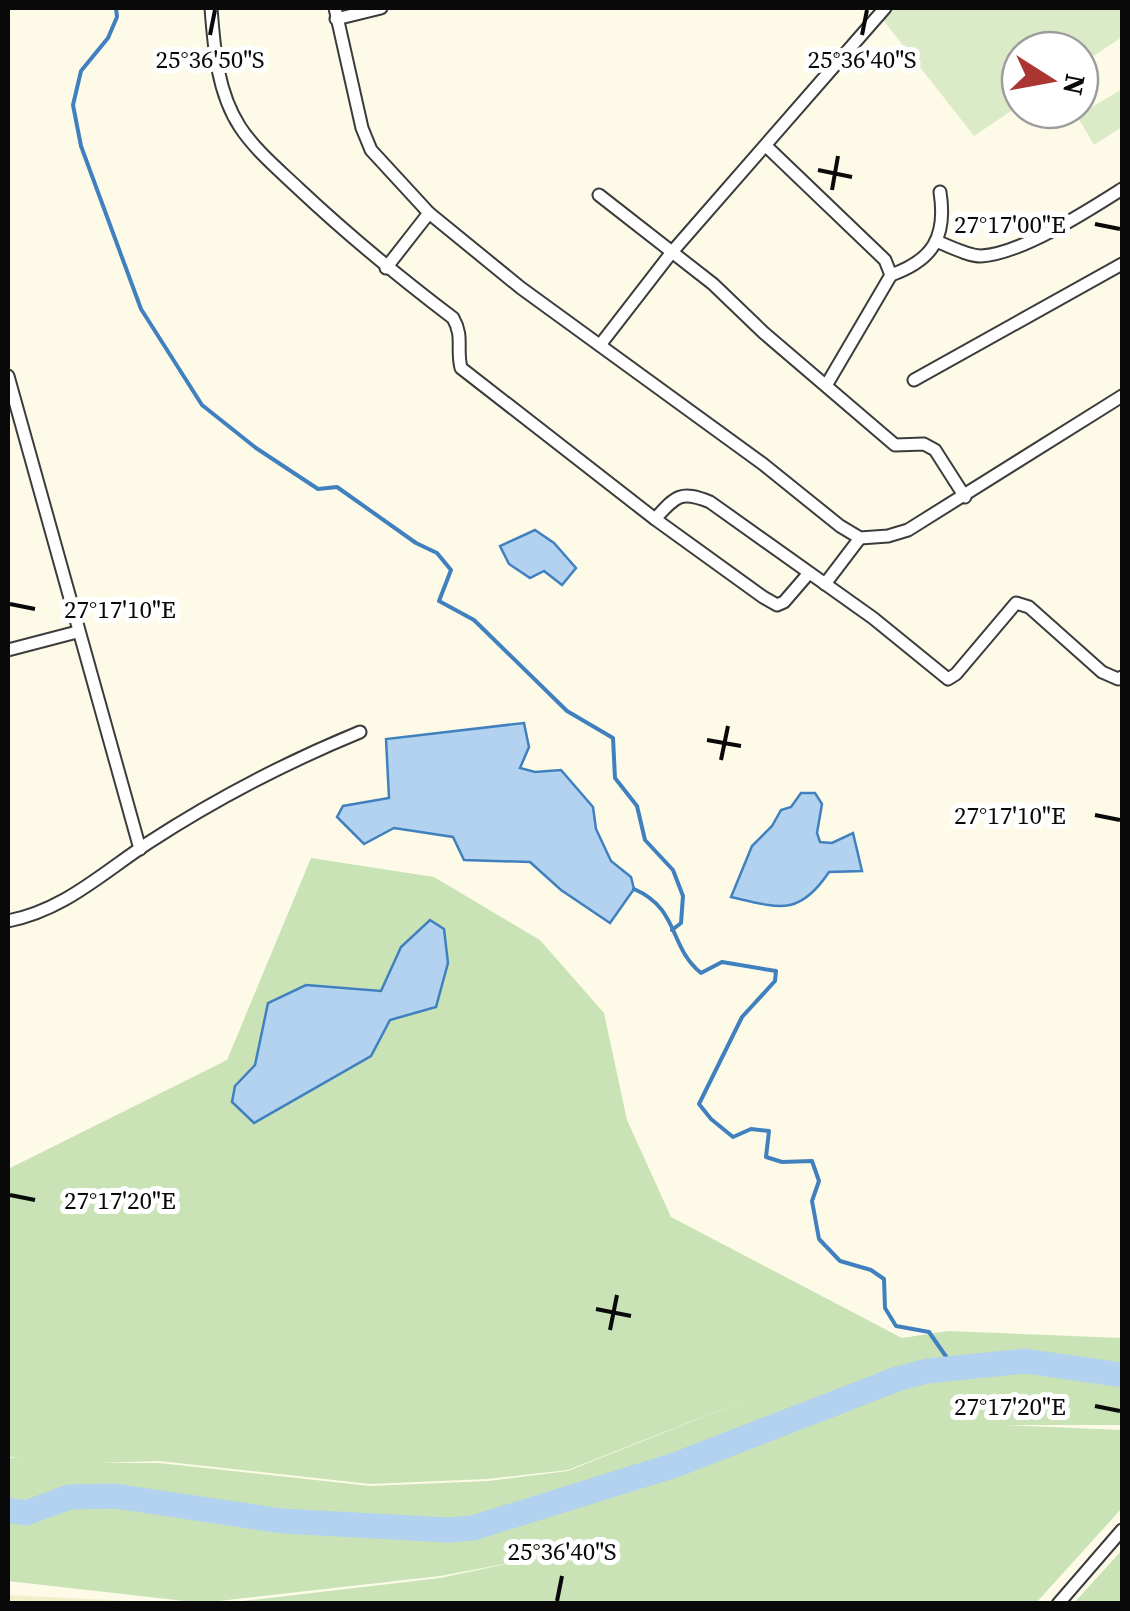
<svg xmlns="http://www.w3.org/2000/svg" width="1130" height="1611" font-family="'Source Serif 4',serif">
<style>
.farmland{fill:#eff0cb}
.green{fill:#c9e3b6;fill-rule:evenodd}
.pitch{fill:#dbebc7}
.water{fill:#b2d2ef;stroke:#4080bf;stroke-width:2.5}
.lines{fill:none;stroke-linecap:round;stroke-linejoin:round}
.stream{stroke:#4080bf;stroke-width:4}
.river{stroke:#b2d2ef;stroke-width:25}
.minor-casing{stroke:#3c3c3c;stroke-width:15}
.minor{stroke:#fff;stroke-width:11}
.ticks{fill:none;stroke:#090909;stroke-width:4}
.ticks-label{font-size:25px;text-anchor:middle;fill:#090909;stroke:#fff;stroke-width:10;stroke-linejoin:round;paint-order:stroke}
</style>
<rect width="100%" height="100%" fill="#fdfbe8"/>
<path class="farmland" d="M 8,1595 L 169,1603 L 8,1603 Z"/>
<g class="green">
<path d="M 311,858 L 434,877 L 540,940 L 604,1013 L 627,1120 L 671,1217 L 902,1338 L 948,1331 L 1122,1338 L 1122,1425 L 1005,1425 L 1122,1430 L 1122,1508 L 1036,1603 L 225,1603 L 440,1578 L 526,1560 L 440,1576 L 202,1603 L 8,1581 L 8,1457 L 21,1459 L 8,1456 L 8,1169 L 227,1060 ZM 791,1382 L 568,1471 L 488,1481 L 370,1486 L 159,1463 L 101,1463 L 159,1461 L 370,1484 L 488,1479 L 568,1470 Z"/>
<path d="M 1122,1550 L 1122,1603 L 1074,1603 Z"/>
</g>
<g class="pitch">
<path d="M 882,8 L 1122,8 L 1122,37 L 1080,65 L 1080,50 L 1020,50 L 1020,105 L 974,136 L 876,11 Z"/>
<path d="M 1122,89 L 1122,127 L 1094,145 L 1077,116 Z"/>
</g>
<g class="water">
<path d="M 535,530 L 554,543 L 576,568 L 562,585 L 544,571 L 530,578 L 509,564 L 500,546 Z"/>
<path d="M 524,723 L 529,747 L 520,768 L 535,772 L 561,770 L 593,807 L 596,829 L 611,861 L 631,877 L 634,889 L 610,923 L 561,890 L 530,862 L 464,860 L 453,837 L 394,828 L 364,844 L 337,817 L 343,806 L 389,798 L 386,739 Z"/>
<path d="M 801,793 L 815,793 L 822,804 L 817,833 L 820,842 L 832,843 L 853,833 L 862,871 L 829,872 C 799,917 779,908 731,897 L 752,846 L 772,826 L 781,810 L 791,807 Z"/>
<path d="M 430,920 L 444,929 L 448,963 L 436,1007 L 390,1020 L 371,1056 L 254,1123 L 232,1102 L 235,1086 L 255,1065 L 268,1003 L 306,985 L 381,991 L 401,947 Z"/>
</g>
<g class="lines">
<g class="stream">
<path d="M 116,8 L 117,17 L 108,38 L 81,71 L 73,105 L 81,146 L 141,309 L 202,405 L 256,448 L 318,489 L 337,487 L 416,543 L 437,553 L 451,570 L 439,601 L 474,620 L 567,711 L 613,738 L 615,778 L 637,806 L 645,840 L 673,870 L 683,896 L 681,923 L 672,930"/>
<path d="M 634,889 C 680,909 668,946 701,973 L 722,962 L 776,971 L 775,981 L 742,1017 L 699,1104 L 711,1119 L 733,1137 L 751,1129 L 769,1131 L 766,1157 L 782,1162 L 812,1161 L 819,1181 L 812,1201 L 819,1239 L 840,1261 L 871,1270 L 884,1279 L 885,1308 L 896,1326 L 929,1332 L 954,1368"/>
</g>
<path class="river" d="M 8,1510 L 26,1513 L 69,1497 L 115,1496 L 282,1521 L 448,1530 L 473,1528 L 675,1465 L 897,1379 L 927,1371 L 1025,1361 L 1122,1375"/>
<defs>
<g id="minor">
<path d="M 211,8 C 214,47 217,92 240,127 C 255,150 279,170 299,189 C 349,236 399,277 453,318 C 464,337 456,348 461,368 L 655,519 L 763,597 L 777,605 L 784,602 L 809,573"/>
<path d="M 335,8 L 362,128 L 371,150 L 429,213 L 521,288 L 763,464 L 840,526 L 860,538 L 888,536 L 908,530 L 1122,396"/>
<path d="M 336,19 L 381,8"/>
<path d="M 766,146 L 885,260 L 891,275 L 827,384"/>
<path d="M 599,195 L 713,284 L 764,333 L 895,445 L 924,444 L 935,450 L 965,497"/>
<path d="M 936,241 C 949,246 968,256 981,256 C 1021,254 1089,210 1122,189"/>
<path d="M 386,268 L 429,213"/>
<path d="M 891,275 C 933,260 947,237 940,192"/>
<path d="M 600,345 L 672,252 L 885,8"/>
<path d="M 8,376 L 140,849"/>
<path d="M 914,380 L 1122,264"/>
<path d="M 655,519 C 676,496 680,490 710,502 L 873,618 L 948,679 L 956,674 L 1016,603 L 1029,607 L 1102,672 L 1118,679 L 1122,677"/>
<path d="M 825,584 L 860,538"/>
<path d="M 8,650 L 77,632"/>
<path d="M 8,921 C 64,910 101,874 148,843 C 214,800 287,762 360,732"/>
<path d="M 1058,1604 L 1122,1530"/>
</g>
</defs>
<use href="#minor" class="minor-casing"/>
<use href="#minor" class="minor"/>
</g>
<path class="ticks" d="M 210,35 L 215,10M 862,35 L 867,10M 818,170 L 852,177M 832,190 L 838,156M 1095,224 L 1120,229M 10,604 L 35,609M 707,740 L 741,746M 721,760 L 728,726M 1095,815 L 1120,820M 10,1195 L 35,1200M 596,1309 L 631,1316M 610,1330 L 617,1295M 1095,1406 L 1120,1411M 557,1601 L 562,1576"/>
<g class="ticks-label">
<text x="210" y="68">25°36'50"S</text>
<text x="862" y="68">25°36'40"S</text>
<text x="1010" y="233">27°17'00"E</text>
<text x="120" y="618">27°17'10"E</text>
<text x="1010" y="824">27°17'10"E</text>
<text x="120" y="1209">27°17'20"E</text>
<text x="1010" y="1415">27°17'20"E</text>
<text x="562" y="1560">25°36'40"S</text>
</g>
<rect width="1130" height="1611" fill="none" stroke="#090909" stroke-width="20"/>
<g transform="translate(1050 80) rotate(101)"><circle r="48" fill="#ffffff" stroke="#9d9d9d" stroke-width="2.5"/>
<path d="M0-8L18 38L0 25L-18 38Z" fill="#ab3530"/>
<text y="-15" font-size="28" font-weight="bold" text-anchor="middle" fill="#090909">N</text>
</g>
</svg>
